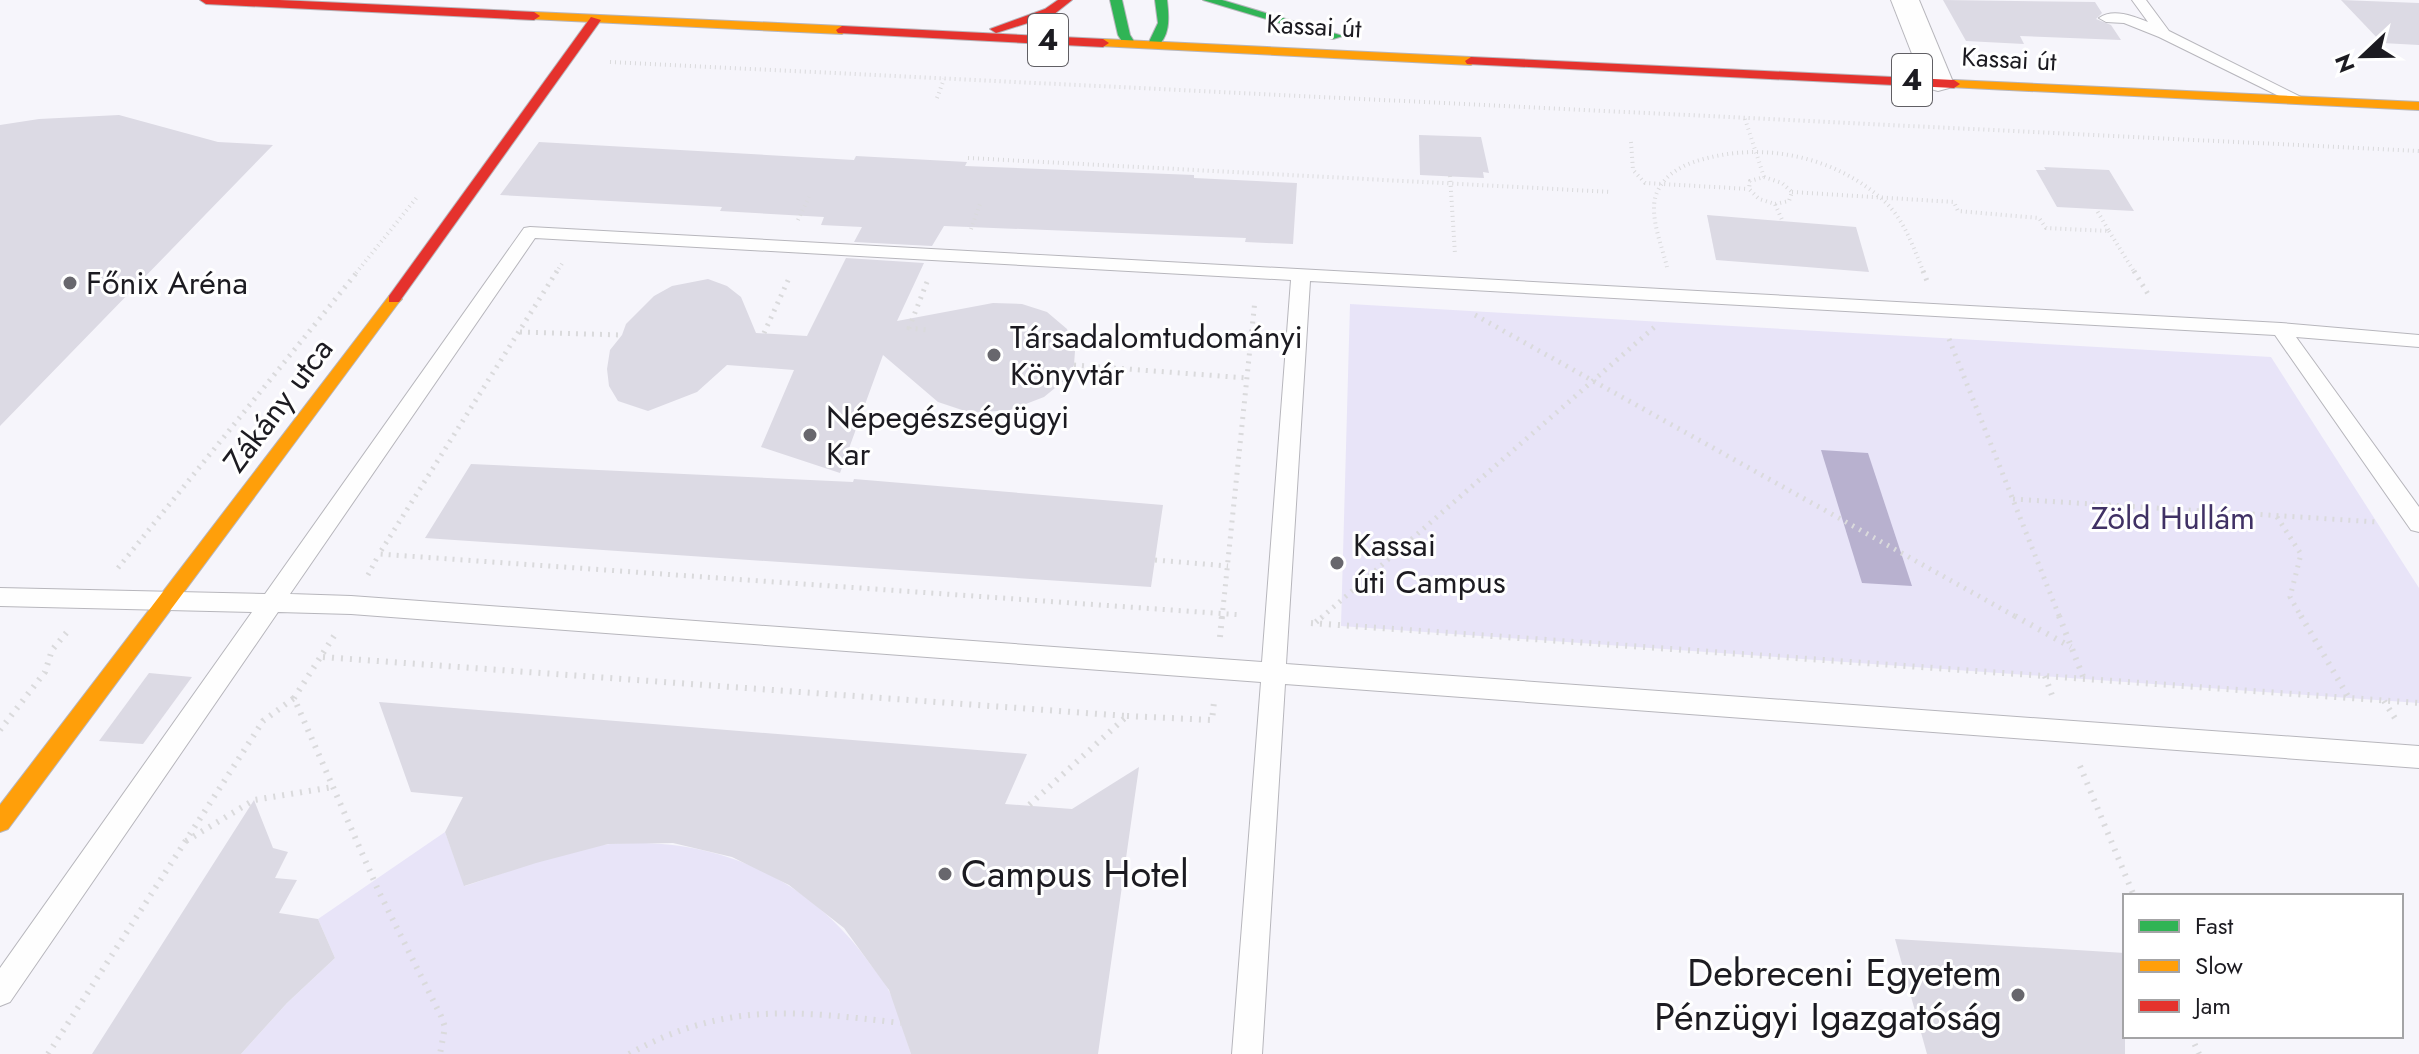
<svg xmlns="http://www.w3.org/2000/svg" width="2419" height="1054" font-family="Jost,sans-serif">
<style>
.green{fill:#e8e4f8}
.water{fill:#b8b1cf}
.building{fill:#dcdae4}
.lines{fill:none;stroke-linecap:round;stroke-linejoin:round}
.lane-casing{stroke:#b7b6bc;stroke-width:2}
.street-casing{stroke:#b7b6bc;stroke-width:2}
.fast-casing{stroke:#b7b6bc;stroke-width:2}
.slow-casing{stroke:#b7b6bc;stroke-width:2}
.jam-casing{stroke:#b7b6bc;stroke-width:2}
.path-far2{stroke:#dadadc;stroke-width:4;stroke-dasharray:1 4;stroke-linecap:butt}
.path-far1{stroke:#dadadc;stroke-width:5;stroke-dasharray:2 6;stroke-linecap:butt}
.path{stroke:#dadadc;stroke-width:6;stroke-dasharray:2 7;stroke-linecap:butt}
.lane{fill:#fefefe;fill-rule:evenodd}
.street{fill:#fefefe;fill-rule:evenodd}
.fast{fill:#30b455;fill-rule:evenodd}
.slow{fill:#ff9f0a;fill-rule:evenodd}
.jam{fill:#e5322d;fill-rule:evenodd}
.poi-dot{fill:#68676d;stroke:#fff;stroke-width:3}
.labels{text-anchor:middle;stroke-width:6;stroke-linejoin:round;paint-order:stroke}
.far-street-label{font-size:26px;fill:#1c1b21;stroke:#fff}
.shield{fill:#fff;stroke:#605f64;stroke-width:2}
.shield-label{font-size:30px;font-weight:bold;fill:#1c1b21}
.poi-label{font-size:32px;fill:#1c1b21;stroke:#fff;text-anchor:start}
.street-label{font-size:32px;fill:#1c1b21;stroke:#fff}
.park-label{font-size:32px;fill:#403165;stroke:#fff}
.near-poi-label{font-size:38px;fill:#1c1b21;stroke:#fff;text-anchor:start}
</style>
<rect width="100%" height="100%" fill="#f6f5fb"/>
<g class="green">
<path d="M 1350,304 L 2271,357 L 2419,588 L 2419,703 L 1341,626 Z"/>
<path d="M 445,832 L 465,886 C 508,872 566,848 610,844 C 715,836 806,876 868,961 C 875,971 884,980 889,991 C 899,1010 904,1034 911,1054 L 241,1054 L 287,1003 L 335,958 L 318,919 Z"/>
</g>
<path class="water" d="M 1821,450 L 1868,453 L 1912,586 L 1862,583 Z"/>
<g class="building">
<path d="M 1943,0 L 2095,2 L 2102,13 L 2096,19 L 2111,25 L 2121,40 L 2020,36 L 2024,44 L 1966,41 Z"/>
<path d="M 2341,0 L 2419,3 L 2419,45 L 2382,43 Z"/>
<path d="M 119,115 L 218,142 L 273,145 L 0,426 L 0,125 L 39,119 Z"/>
<path d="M 1419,135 L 1481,137 L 1489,173 L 1483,172 L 1484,178 L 1420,175 Z"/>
<path d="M 539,142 L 854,160 L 856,156 L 967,162 L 965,166 L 1194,175 L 1194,178 L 1297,183 L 1293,244 L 1245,242 L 1246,238 L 944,226 L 932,246 L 854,242 L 862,227 L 821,225 L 824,217 L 720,211 L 722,207 L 500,195 Z"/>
<path d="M 2044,167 L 2109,170 L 2134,211 L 2057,207 L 2036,170 L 2046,170 Z"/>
<path d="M 1707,215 L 1856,227 L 1869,272 L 1716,260 Z"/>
<path d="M 846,258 L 924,263 L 897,321 L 993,303 L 1022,304 L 1047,312 L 1067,329 L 1075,351 L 1074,365 L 1066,379 L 1044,397 L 1010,410 L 971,413 L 938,402 L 883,355 L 840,473 L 761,447 L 794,370 L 727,365 L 697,392 L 648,411 L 618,401 L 609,386 L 607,369 L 610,350 L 622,335 L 626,324 L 654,296 L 672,286 L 708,279 L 727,286 L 741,297 L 756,333 L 807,336 Z"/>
<path d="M 471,464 L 853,482 L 854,479 L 1163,505 L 1151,587 L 425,538 Z"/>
<path d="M 149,673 L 192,677 L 143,744 L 99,741 Z"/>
<path d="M 379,702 L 1027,754 L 1005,804 L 1072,809 L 1139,767 L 1098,1054 L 911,1054 L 889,990 L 844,928 L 789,885 L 732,857 L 673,843 L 608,844 L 536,863 L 464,886 L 445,832 L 463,797 L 411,792 Z"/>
<path d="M 254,800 L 273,848 L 288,852 L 275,878 L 297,880 L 279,913 L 318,919 L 335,958 L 287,1003 L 241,1054 L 92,1054 Z"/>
<path d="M 1895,939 L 2125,953 L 2125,1054 L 1927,1054 Z"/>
</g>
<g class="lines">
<defs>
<g id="lane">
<path d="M 2132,0 L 2146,0 L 2169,31 L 2307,100 L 2305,103 L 2293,103 L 2159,37 L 2124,23 L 2106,22 L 2099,18 C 2113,8 2133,16 2148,22 Z"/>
<path d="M 530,227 L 2281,323 L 2419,335 L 2419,347 L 2296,337 L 2419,507 L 2419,532 L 2411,530 L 2275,335 L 1310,281 L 1286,664 L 2419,746 L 2419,768 L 1285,684 L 1262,1054 L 1232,1054 L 1261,682 L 351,614 L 278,612 L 10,1002 L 0,1006 L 0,968 L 252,612 L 0,606 L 0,588 L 265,594 L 524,228 ZM 535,238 L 1291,280 L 1262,662 L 351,596 L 290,594 Z"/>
</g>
<path id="street" d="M 1891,0 L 1919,0 L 1953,82 L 1949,88 L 1938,91 L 1927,88 L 1923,82 Z"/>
<g id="fast">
<path d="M 1110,0 L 1122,0 L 1130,35 L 1135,43 L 1133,46 L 1125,46 L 1118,35 Z"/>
<path d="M 1155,0 L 1167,0 C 1169,17 1171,39 1154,48 L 1148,44 L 1158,23 Z"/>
<path d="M 1203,0 L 1222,0 L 1343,36 L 1333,39 Z"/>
</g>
<g id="slow">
<path d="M 534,12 L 842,26 L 848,30 L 842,34 L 530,19 L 528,16 Z"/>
<path d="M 1103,39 L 1471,57 L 1477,61 L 1471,65 L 1099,46 L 1097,43 Z"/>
<path d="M 1954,80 L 2419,102 L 2419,110 L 1949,87 L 1948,84 Z"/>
<path d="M 394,294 L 402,299 L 399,302 L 8,829 L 0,832 L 0,805 L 389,296 Z"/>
</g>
<g id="jam">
<path d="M 200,0 L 279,0 L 534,12 L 540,16 L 534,20 L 206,4 Z"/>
<path d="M 1058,0 L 1072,0 L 1053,15 L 996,33 L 990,29 L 1045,9 Z"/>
<path d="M 591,17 L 601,20 L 399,302 L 389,302 L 389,296 Z"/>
<path d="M 842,26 L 1103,39 L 1109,43 L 1103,47 L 838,33 L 836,30 Z"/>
<path d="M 1471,57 L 1954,80 L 1960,84 L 1954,88 L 1467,64 L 1465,61 Z"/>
</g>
</defs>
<use href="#lane" class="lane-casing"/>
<use href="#street" class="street-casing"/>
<use href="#fast" class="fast-casing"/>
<use href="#slow" class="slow-casing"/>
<use href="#jam" class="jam-casing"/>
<g class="path-far2">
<path d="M 610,62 L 2419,151"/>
<path d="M 937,98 L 944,79"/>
<path d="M 1745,119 L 1764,177 L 1750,181 L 1749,189 L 1759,199 L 1775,204 L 1783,222"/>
<path d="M 1631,142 L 1633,170 L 1645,183 L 1749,189"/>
<path d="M 968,158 L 1612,192"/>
<path d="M 1450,176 L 1455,254"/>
<path d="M 1764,177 L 1782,183 L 1792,192 L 1789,201 L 1775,204"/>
<path d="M 1792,192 L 1954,202 L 1958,211 L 2039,218 L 2046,228 L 2109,231 L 2096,209"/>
<path d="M 798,220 L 809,197"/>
<path d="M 971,229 L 980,204"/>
<path d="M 2109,231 L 2135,273"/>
<path d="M 1667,267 C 1662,246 1649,216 1656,195 C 1662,177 1680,166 1697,161 C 1760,141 1832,155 1882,199 C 1904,218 1913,247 1924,273"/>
<path d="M 356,273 L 418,196"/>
<path d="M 556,273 L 563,262"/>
</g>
<g class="path-far1">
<path d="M 557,271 L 379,554 L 1242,615"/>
<path d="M 1923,271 L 1927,281"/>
<path d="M 2134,271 L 2148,294"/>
<path d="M 927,282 L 909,328 L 928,330"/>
<path d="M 1475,315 L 2018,618"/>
<path d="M 520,332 L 622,335"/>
<path d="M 764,333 L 790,276"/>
<path d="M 1949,339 L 2060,618"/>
<path d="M 1074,365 L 1247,378"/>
<path d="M 2013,499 L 2378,522"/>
<path d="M 2277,517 L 2301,554 L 2290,597 L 2302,618"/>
<path d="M 1155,560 L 1228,566"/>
<path d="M 118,568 L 358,271"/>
<path d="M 368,575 L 379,554"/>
<path d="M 1222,618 L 1255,300"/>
<path d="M 1321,618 L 1658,324"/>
</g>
<g class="path">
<path d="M 2015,616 L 2071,647"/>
<path d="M 2059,616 L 2084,679"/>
<path d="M 2301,616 L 2349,698"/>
<path d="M 1316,622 L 1323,616"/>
<path d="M 1311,623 L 2419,703"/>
<path d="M 334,636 L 294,698 L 379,892 L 441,1016 L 445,1027 L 440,1054"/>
<path d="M 1220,637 L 1222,616"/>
<path d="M 323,657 L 1127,716 L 1028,806"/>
<path d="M 2045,676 L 2053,698"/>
<path d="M 2384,701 L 2398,723"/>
<path d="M 1127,716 L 1212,720 L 1214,702"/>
<path d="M 0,730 L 45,672 L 52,650 L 67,632"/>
<path d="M 2080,766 L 2134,896"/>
<path d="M 186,841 L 254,800 L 333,787"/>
<path d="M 2191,1036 L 2199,1054"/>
<path d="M 48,1054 L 263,721 L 294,698"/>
<path d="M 629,1054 C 725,1001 797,1011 901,1023"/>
</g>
<use href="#lane" class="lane"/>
<use href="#street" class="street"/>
<use href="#fast" class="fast"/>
<use href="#slow" class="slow"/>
<use href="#jam" class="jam"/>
</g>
<g class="poi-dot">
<circle cx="70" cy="283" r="8"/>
<circle cx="994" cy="355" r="8"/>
<circle cx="810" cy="435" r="8"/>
<circle cx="1337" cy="563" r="8"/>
<circle cx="945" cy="874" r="8"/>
<circle cx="2018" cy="995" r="8"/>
</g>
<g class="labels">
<g class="far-street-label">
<text transform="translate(1314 26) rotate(3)" y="9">Kassai út</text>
<text transform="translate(2009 59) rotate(3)" y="9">Kassai út</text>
</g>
<g class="shield">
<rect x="1028" y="14" width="40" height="52" rx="6"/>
<rect x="1892" y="54" width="40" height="52" rx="6"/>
</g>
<g class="shield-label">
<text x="1048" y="50">4</text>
<text x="1912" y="90">4</text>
</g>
<g class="poi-label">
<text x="86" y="294">Főnix Aréna</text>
<text x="1010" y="348">Társadalomtudományi<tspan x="1010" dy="37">Könyvtár</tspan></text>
<text x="826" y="428">Népegészségügyi<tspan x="826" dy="37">Kar</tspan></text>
<text x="1353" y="556">Kassai<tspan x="1353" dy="37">úti Campus</tspan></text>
</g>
<g class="street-label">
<text transform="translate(278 405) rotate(-53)" y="11">Zákány utca</text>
</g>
<g class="park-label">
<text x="2173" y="529">Zöld Hullám</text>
</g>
<g class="near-poi-label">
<text x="961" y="887">Campus Hotel</text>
<text x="2002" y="986" text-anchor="end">Debreceni Egyetem<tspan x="2002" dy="44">Pénzügyi Igazgatóság</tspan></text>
</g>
</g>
<rect x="2123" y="894" width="280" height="144" fill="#ffffff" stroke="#a4a4a6" stroke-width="2"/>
<rect x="2139" y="920" width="40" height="12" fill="#30b455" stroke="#a4a4a6" stroke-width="2"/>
<text x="2195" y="934" font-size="24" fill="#1c1b21">Fast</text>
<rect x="2139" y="960" width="40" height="12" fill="#ff9f0a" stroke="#a4a4a6" stroke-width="2"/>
<text x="2195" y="974" font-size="24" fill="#1c1b21">Slow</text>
<rect x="2139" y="1000" width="40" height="12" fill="#e5322d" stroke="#a4a4a6" stroke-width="2"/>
<text x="2195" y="1014" font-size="24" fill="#1c1b21">Jam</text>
<g transform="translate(2363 56) rotate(248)" stroke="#ffffff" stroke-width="6" paint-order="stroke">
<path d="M0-6L14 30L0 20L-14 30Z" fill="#1c1b21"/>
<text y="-12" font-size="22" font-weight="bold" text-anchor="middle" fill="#1c1b21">N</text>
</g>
</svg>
